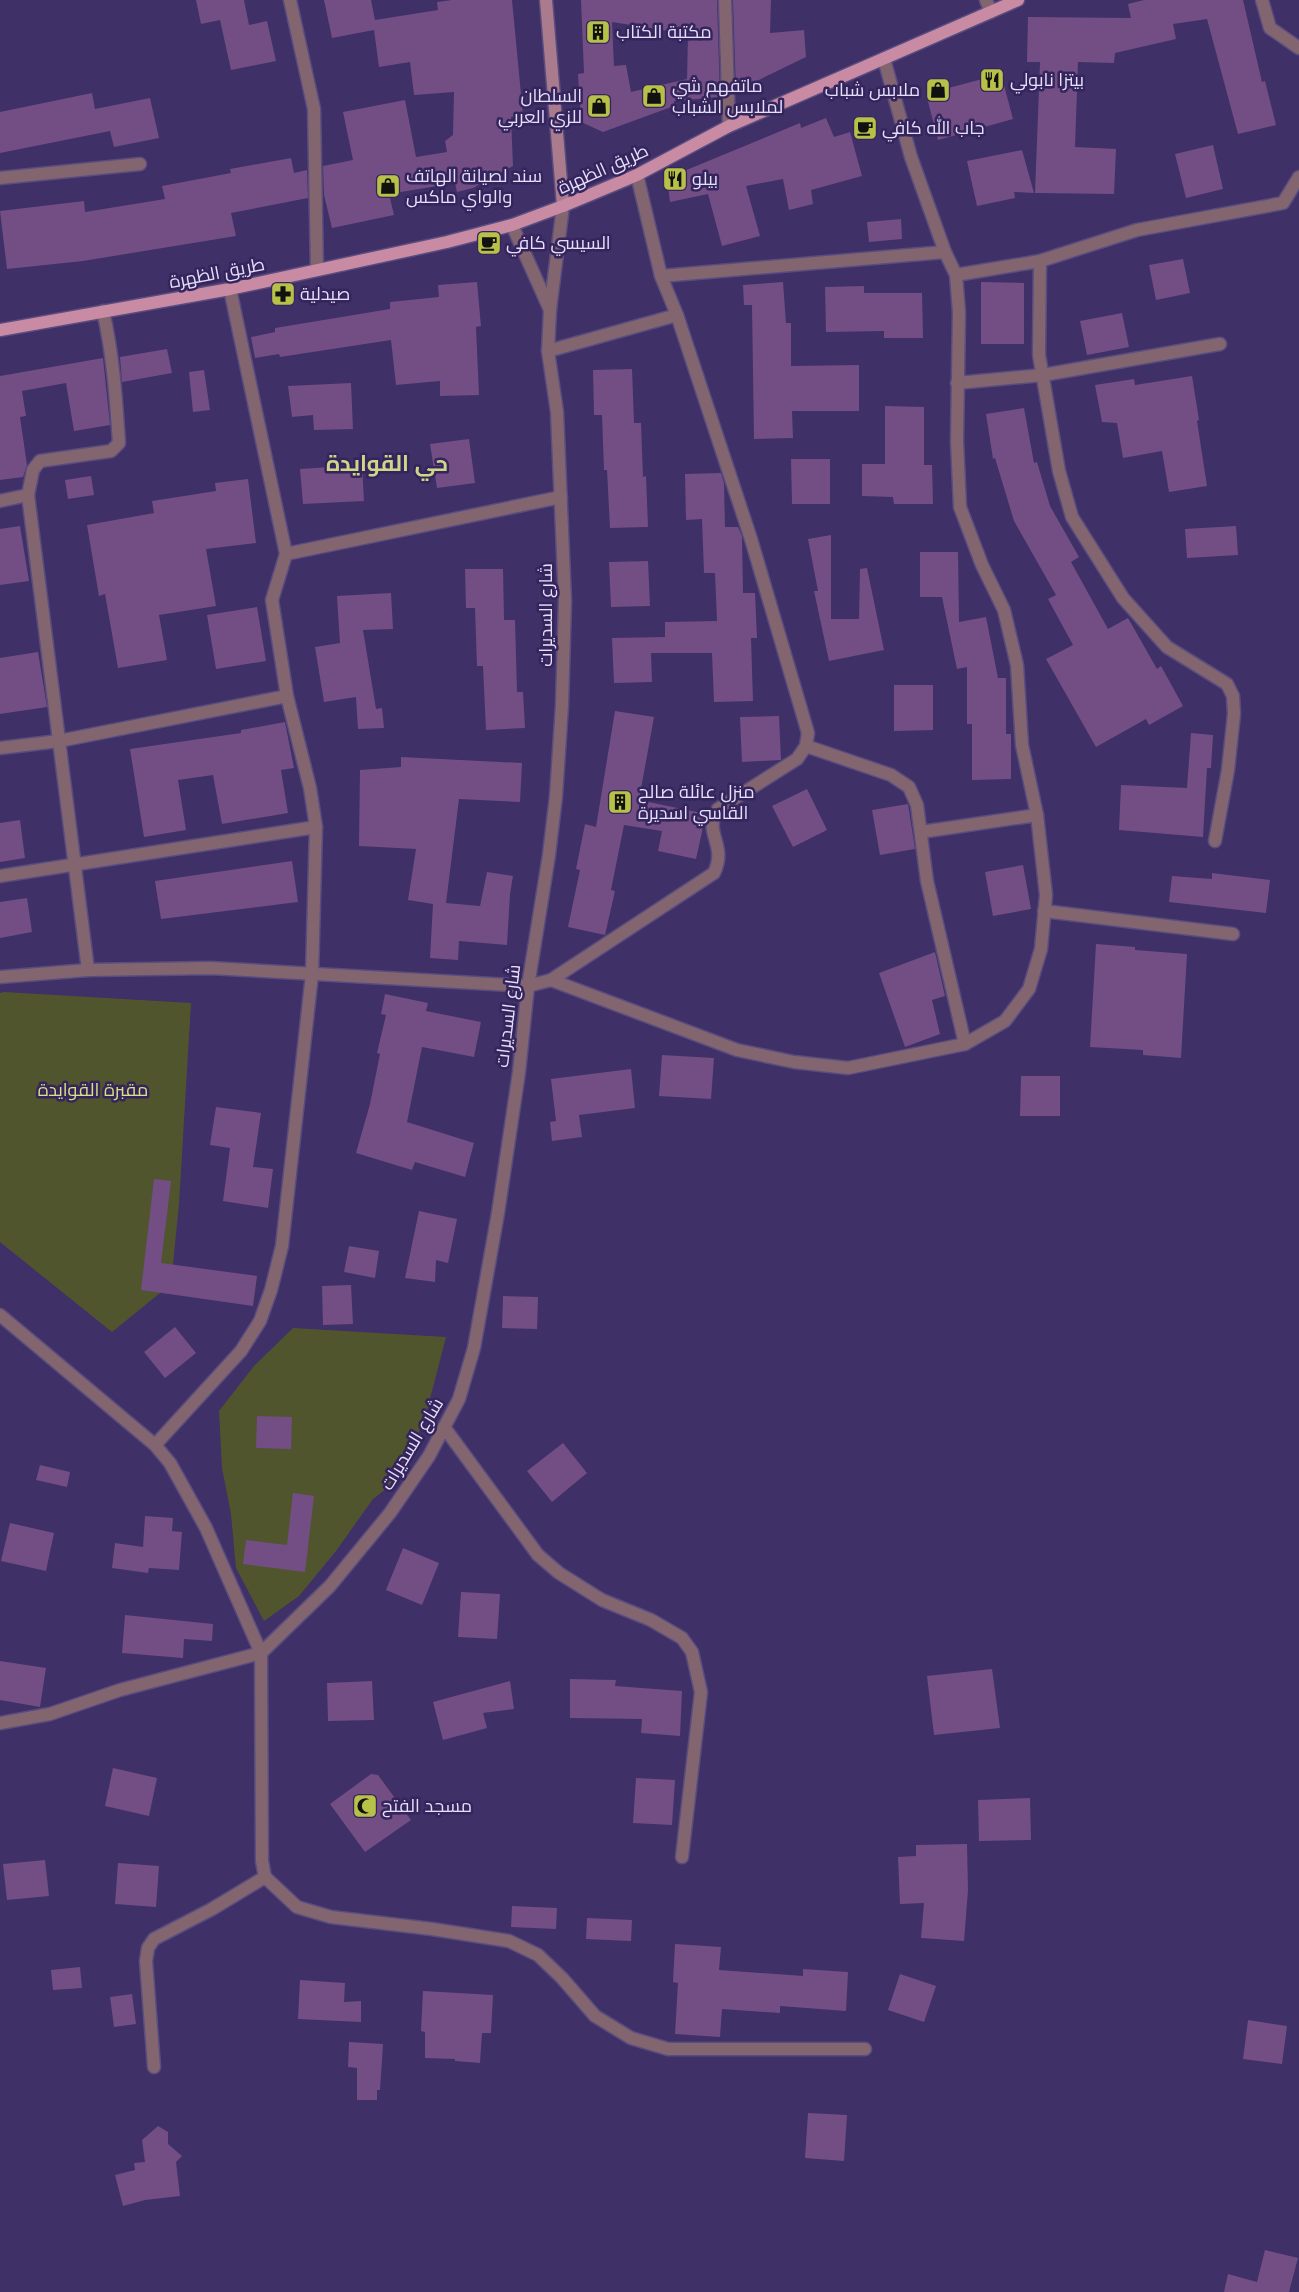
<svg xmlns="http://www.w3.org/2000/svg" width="1299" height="2292" font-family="'Open Sans',Cairo,sans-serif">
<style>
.green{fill:#51552d}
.building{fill:#724e84;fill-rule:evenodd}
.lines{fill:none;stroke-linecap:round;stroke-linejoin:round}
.street-casing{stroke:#594c7f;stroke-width:15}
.secondary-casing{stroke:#594c7f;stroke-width:15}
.primary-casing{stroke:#594c7f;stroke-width:15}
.street{stroke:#836570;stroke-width:12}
.secondary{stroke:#aa7b8d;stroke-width:12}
.primary{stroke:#c88ba3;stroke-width:12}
.labels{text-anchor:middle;stroke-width:5;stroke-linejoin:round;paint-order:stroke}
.poi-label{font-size:18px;fill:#e4dffb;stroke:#35255c;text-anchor:start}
.street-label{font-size:18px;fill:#e4dffb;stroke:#35255c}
.park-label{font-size:18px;fill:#d8e184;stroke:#35255c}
.district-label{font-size:22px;font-weight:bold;fill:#ced689;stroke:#35255c}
</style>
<rect width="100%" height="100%" fill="#3f3067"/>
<g class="green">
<path d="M 4,992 L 191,1003 L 179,1204 L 171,1284 L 112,1332 L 0,1242 L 0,993 Z"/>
<path d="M 293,1328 L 446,1337 L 424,1422 L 391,1485 L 373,1499 L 336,1551 L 299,1596 L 264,1621 L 236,1568 L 231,1514 L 222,1468 L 219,1411 L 254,1366 Z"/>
</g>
<g class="building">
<path d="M 196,0 L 244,0 L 249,25 L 267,21 L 276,61 L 231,70 L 220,20 L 201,24 Z"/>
<path d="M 324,0 L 371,0 L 375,20 L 438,10 L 437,2 L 452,0 L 512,0 L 523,115 L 511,117 L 513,166 L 473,188 L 457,192 L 455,183 L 389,194 L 394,215 L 332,228 L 324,195 L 323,166 L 353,160 L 343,112 L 405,100 L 416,157 L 447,152 L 445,141 L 453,135 L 454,92 L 414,95 L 410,62 L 379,67 L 374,30 L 332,38 Z"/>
<path d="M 581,0 L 717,0 L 720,97 L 674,101 L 674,106 L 603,132 L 581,122 L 578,74 L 584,73 ZM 612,22 L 688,34 L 687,79 L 631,92 L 626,65 L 614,66 Z"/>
<path d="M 733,0 L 771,0 L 770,33 L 804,30 L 806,57 L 736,91 Z"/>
<path d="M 1144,0 L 1243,0 L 1262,82 L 1265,81 L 1276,125 L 1238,134 L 1207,19 L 1173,24 L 1176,39 L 1115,53 L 1114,63 L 1078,62 L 1075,147 L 1116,149 L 1114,194 L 1035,193 L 1040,62 L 1027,62 L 1028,17 L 1131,18 L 1128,4 Z"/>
<path d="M 1001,74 L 1013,119 L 938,140 L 926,94 Z"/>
<path d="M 92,93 L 95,109 L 150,98 L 159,138 L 114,147 L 110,131 L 0,153 L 0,112 Z"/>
<path d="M 826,118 L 834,137 L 850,132 L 862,176 L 811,190 L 813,204 L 789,210 L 783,179 L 746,186 L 760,236 L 722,246 L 708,194 L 670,202 L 667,178 L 800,123 L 801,128 Z"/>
<path d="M 1213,145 L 1223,189 L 1186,198 L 1175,154 Z"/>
<path d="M 1022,150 L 1034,193 L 1014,192 L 1015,198 L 977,206 L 967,161 Z"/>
<path d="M 291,158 L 294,173 L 307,170 L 308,198 L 231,213 L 236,236 L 83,261 L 7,269 L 0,211 L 84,201 L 85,212 L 165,199 L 162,186 L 231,173 L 230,169 Z"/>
<path d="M 901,219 L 902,239 L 869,242 L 867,222 Z"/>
<path d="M 1183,259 L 1190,293 L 1156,300 L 1149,265 Z"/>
<path d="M 477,282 L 481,326 L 476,327 L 479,395 L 440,396 L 440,381 L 396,385 L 391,340 L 280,357 L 279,354 L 255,358 L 251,337 L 275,332 L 275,328 L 390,309 L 390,302 L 439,297 L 438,285 Z"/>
<path d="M 783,282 L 786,323 L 791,323 L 791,366 L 859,365 L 859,411 L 792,411 L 793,438 L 754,439 L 752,305 L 744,305 L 743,285 Z"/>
<path d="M 981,282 L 1024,283 L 1024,344 L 981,344 Z"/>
<path d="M 864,286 L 864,293 L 922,293 L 923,338 L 884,338 L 884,331 L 826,332 L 825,287 Z"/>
<path d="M 1122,313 L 1129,347 L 1087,355 L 1080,321 Z"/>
<path d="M 167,349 L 172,373 L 122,382 L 120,357 Z"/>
<path d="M 103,358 L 110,425 L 74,431 L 66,383 L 22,391 L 26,416 L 20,417 L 27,465 L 23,477 L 0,480 L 0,376 Z"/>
<path d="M 632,369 L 634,423 L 641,423 L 643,477 L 646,476 L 648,527 L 610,528 L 607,470 L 604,470 L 602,415 L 594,415 L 593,370 Z"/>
<path d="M 204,370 L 210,410 L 193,412 L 189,372 Z"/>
<path d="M 1192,376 L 1199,420 L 1197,421 L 1207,486 L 1169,492 L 1162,451 L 1123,458 L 1117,423 L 1102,422 L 1095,385 L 1134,379 L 1135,385 Z"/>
<path d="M 351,383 L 353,429 L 314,430 L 313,415 L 292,417 L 288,386 Z"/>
<path d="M 885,406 L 924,407 L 924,465 L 932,465 L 933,504 L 894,504 L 893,497 L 862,496 L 862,464 L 885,464 Z"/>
<path d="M 1024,408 L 1034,463 L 1037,462 L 1050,506 L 1079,557 L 1071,562 L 1108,629 L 1128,618 L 1157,669 L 1161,666 L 1183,706 L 1149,725 L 1146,719 L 1096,747 L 1046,659 L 1073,645 L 1048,599 L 1056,595 L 1014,521 L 995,458 L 993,459 L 986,414 Z"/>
<path d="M 469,439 L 475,483 L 437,488 L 430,444 Z"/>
<path d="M 791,459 L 830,459 L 830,504 L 792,504 Z"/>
<path d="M 362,465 L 364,501 L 303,504 L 300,469 Z"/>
<path d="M 721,473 L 724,483 L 725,527 L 738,527 L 742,536 L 743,593 L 755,593 L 757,638 L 751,638 L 753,701 L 714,702 L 712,653 L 651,653 L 652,682 L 614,683 L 612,638 L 665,637 L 665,622 L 717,621 L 715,573 L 704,573 L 702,519 L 686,520 L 685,474 Z"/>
<path d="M 91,476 L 94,495 L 68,499 L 65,480 Z"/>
<path d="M 248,479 L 256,543 L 206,549 L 216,606 L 159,615 L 167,660 L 118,668 L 105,594 L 99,596 L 87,525 L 154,513 L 152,501 L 216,491 L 215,483 Z"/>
<path d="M 20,526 L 29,581 L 0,585 L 0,529 Z"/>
<path d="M 1236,526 L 1238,555 L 1187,558 L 1185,529 Z"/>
<path d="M 831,535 L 831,619 L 859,619 L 860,569 L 867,568 L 884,650 L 829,661 L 814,591 L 818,591 L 808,539 Z"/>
<path d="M 920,552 L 958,552 L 959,622 L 986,617 L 998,678 L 1006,678 L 1006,734 L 1011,734 L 1011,779 L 972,780 L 972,724 L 967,724 L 967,667 L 957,669 L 942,597 L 920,597 Z"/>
<path d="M 648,561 L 650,606 L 611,607 L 609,562 Z"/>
<path d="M 465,569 L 503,569 L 504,620 L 515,620 L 517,692 L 523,692 L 525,728 L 486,730 L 483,666 L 477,666 L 475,608 L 466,608 Z"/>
<path d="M 391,593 L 393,629 L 363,630 L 376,709 L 382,708 L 384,728 L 358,729 L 356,697 L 324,702 L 315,647 L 340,643 L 337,596 Z"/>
<path d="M 257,607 L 266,661 L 216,669 L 207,615 Z"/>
<path d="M 38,652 L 47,707 L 0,714 L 0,658 Z"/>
<path d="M 894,685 L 933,685 L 933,730 L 894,731 Z"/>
<path d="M 615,711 L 654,717 L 639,800 L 706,814 L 696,859 L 658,851 L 662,831 L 624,825 L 611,890 L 615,891 L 605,935 L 568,927 L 580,870 L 576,869 L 585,824 L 596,827 Z"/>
<path d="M 779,716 L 781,760 L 742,762 L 740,717 Z"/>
<path d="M 285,722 L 294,768 L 281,770 L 288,813 L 222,824 L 213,775 L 178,780 L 186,830 L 144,837 L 130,749 L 241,733 L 241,730 Z"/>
<path d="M 1191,733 L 1213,735 L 1211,768 L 1207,768 L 1203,837 L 1119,830 L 1121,785 L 1187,788 Z"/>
<path d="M 401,757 L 522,763 L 520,802 L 459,799 L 446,903 L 480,906 L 487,872 L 513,876 L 510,894 L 507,945 L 459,941 L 458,960 L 430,958 L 433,904 L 408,900 L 416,849 L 359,846 L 360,770 L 401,767 Z"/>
<path d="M 807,789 L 827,830 L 793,847 L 772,806 Z"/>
<path d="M 908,804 L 915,849 L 880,855 L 872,810 Z"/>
<path d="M 20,820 L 25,858 L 0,862 L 0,823 Z"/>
<path d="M 292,861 L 298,902 L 161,919 L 155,881 Z"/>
<path d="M 1023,865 L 1031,909 L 993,916 L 985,872 Z"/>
<path d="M 1212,873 L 1270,880 L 1266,913 L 1169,902 L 1172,876 L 1212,879 Z"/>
<path d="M 27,898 L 32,932 L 0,938 L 0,902 Z"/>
<path d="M 1096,944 L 1135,947 L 1135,950 L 1187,954 L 1181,1058 L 1143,1055 L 1143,1050 L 1090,1047 Z"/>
<path d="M 935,952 L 945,996 L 932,1000 L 940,1034 L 905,1047 L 879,973 Z"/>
<path d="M 385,994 L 428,1003 L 426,1011 L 481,1022 L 474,1057 L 422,1047 L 407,1122 L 474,1143 L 465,1177 L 415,1162 L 412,1170 L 356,1153 L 370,1104 L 380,1054 L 377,1053 L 386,1015 L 381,1014 Z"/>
<path d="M 662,1055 L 714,1058 L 711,1099 L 659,1096 Z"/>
<path d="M 631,1069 L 635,1108 L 579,1115 L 582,1137 L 552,1141 L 550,1122 L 556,1121 L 551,1079 Z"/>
<path d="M 1021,1076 L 1060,1076 L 1060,1116 L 1020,1116 Z"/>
<path d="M 216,1107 L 261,1113 L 253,1167 L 273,1169 L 268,1208 L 223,1201 L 230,1148 L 210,1145 Z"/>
<path d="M 154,1179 L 171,1181 L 161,1263 L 257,1276 L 253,1306 L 141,1290 Z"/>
<path d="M 419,1211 L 457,1219 L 448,1263 L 436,1260 L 435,1282 L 405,1278 Z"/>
<path d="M 349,1246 L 379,1251 L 375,1278 L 344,1272 Z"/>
<path d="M 351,1285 L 353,1324 L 323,1325 L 322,1286 Z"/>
<path d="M 503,1296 L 538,1297 L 537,1329 L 502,1328 Z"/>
<path d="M 175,1327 L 196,1353 L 165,1378 L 144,1352 Z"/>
<path d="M 257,1416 L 292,1417 L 291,1449 L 256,1448 Z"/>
<path d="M 563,1443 L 587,1473 L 552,1502 L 527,1471 Z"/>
<path d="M 40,1465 L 70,1472 L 67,1487 L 36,1480 Z"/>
<path d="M 293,1493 L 314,1496 L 305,1572 L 243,1564 L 246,1540 L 287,1545 Z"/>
<path d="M 145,1516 L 173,1518 L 172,1531 L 182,1532 L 179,1570 L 149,1568 L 148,1573 L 112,1568 L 115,1543 L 143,1547 Z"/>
<path d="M 10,1523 L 54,1533 L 46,1571 L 1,1561 Z"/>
<path d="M 403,1548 L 439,1563 L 422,1605 L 386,1590 Z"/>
<path d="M 461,1592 L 500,1594 L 497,1639 L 458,1637 Z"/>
<path d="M 125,1615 L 213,1624 L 212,1641 L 184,1639 L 183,1658 L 122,1653 Z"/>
<path d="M 0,1661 L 46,1668 L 40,1707 L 0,1700 Z"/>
<path d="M 992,1669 L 1000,1728 L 934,1735 L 927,1676 Z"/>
<path d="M 570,1679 L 616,1680 L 615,1686 L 682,1691 L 680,1736 L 641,1733 L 642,1719 L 570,1718 Z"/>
<path d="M 372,1681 L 374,1720 L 328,1721 L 327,1683 Z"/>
<path d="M 510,1681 L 514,1709 L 483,1713 L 487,1728 L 443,1740 L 433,1702 Z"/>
<path d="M 113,1768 L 157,1778 L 149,1816 L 105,1806 Z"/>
<path d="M 371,1774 L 378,1775 L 411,1820 L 365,1852 L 330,1804 Z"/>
<path d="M 636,1778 L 675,1780 L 672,1825 L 633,1823 Z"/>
<path d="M 1030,1798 L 1031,1840 L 979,1841 L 978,1800 Z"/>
<path d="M 967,1844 L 968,1890 L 964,1941 L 921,1938 L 924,1903 L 900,1904 L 898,1857 L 916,1856 L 916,1845 Z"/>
<path d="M 45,1860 L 49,1896 L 7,1900 L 3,1864 Z"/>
<path d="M 118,1863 L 159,1866 L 156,1907 L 115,1904 Z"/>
<path d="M 512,1906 L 557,1908 L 556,1929 L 511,1927 Z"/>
<path d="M 587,1918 L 632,1920 L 631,1941 L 586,1939 Z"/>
<path d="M 675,1944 L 721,1947 L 719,1970 L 803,1976 L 803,1969 L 848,1972 L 846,2011 L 780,2006 L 780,2013 L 722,2009 L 720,2037 L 675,2034 L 678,1983 L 673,1982 Z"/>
<path d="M 80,1967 L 82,1988 L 53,1990 L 51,1970 Z"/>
<path d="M 900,1974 L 936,1986 L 924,2022 L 888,2010 Z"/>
<path d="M 300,1980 L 345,1983 L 344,2002 L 361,2001 L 361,2022 L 298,2019 Z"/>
<path d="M 423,1991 L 493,1995 L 491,2033 L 482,2033 L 480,2063 L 455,2061 L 455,2059 L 425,2058 L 425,2032 L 421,2031 Z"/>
<path d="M 132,1994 L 136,2024 L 114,2027 L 110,1997 Z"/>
<path d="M 1248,2020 L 1287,2026 L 1282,2064 L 1243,2059 Z"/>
<path d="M 349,2042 L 383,2044 L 380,2090 L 377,2090 L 377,2100 L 357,2100 L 357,2068 L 348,2067 Z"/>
<path d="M 808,2113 L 847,2115 L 844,2161 L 805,2158 Z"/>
<path d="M 158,2126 L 168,2132 L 168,2144 L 182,2156 L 176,2162 L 180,2196 L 145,2200 L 123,2206 L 115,2175 L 135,2170 L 134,2163 L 145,2162 L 142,2140 Z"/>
<path d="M 1265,2250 L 1298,2258 L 1289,2292 L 1224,2292 L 1228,2274 L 1257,2282 Z"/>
</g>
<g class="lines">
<defs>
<g id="street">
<path d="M 290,0 L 314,109 L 317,270"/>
<path d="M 725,0 L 729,126"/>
<path d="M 986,0 L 991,12"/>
<path d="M 1262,0 L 1270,28 L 1299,48"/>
<path d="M 0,178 L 140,164"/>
<path d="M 512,225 L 550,310"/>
<path d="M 1040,261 L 1039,355 L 1059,471 L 1072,517 L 1123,598 L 1167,647 L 1227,684 L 1233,696 L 1234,714 L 1228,770 L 1215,841"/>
<path d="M 956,275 L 1040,261 L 1137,230 L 1283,203 L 1299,177"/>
<path d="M 661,276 L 945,252"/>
<path d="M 548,351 L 677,315"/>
<path d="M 957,383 L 1043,375 L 1220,344"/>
<path d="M 0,501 L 28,495"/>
<path d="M 286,554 L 561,497"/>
<path d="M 806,746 L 891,775 L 909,787 L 917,805 L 927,881 L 965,1044"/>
<path d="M 0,748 L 59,741 L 287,696"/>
<path d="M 921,832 L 1037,815"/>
<path d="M 0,876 L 316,827"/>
<path d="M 1044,911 L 1233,934"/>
<path d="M 88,970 L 28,495 L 33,470 L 40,461 L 111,451 L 119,443 C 116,398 113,354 103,311"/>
<path d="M 0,977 L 88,970 L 210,968 L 528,986 L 551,980 L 714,873 C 728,844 702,833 718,809 L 797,759 L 806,746 L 808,733 L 751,539 L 677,315 L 661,276 L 637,175"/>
<path d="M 551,980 L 737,1050 L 794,1062 L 848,1068 L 965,1044 L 1005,1021 L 1029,989 L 1041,949 L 1046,895 L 1037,815 L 1022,745 L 1017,665 L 1004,610 L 982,565 L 960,507 L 957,441 L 959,312 L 956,275 L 945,252 L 911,157 L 884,59"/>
<path d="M 0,1315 L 155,1445 L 170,1463 L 206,1528 L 261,1653 L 262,1861 L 265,1877 L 297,1907 L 331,1917 L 432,1929 L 509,1941 L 538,1955 L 562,1978 L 595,2016 L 631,2038 L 668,2049 L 865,2049"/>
<path d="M 444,1427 L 538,1555 L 559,1573 L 602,1600 L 651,1620 L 682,1638 L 692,1652 L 701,1692 L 682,1857"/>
<path d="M 155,1445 L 241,1351 L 260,1321 L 271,1290 L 282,1246 L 312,974 L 316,827 L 310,788 L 287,696 L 272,600 L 286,554 L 230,289"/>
<path d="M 0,1723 L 50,1714 L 120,1690 L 261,1653 L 330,1586 L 390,1513 L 429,1456 L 459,1399 L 474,1348 L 498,1213 L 519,1072 L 528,986 L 549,855 L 556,796 L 562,705 L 565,601 L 557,412 L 548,351 L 550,310 L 563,206"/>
<path d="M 154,2067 L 146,1961 L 148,1948 L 154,1939 L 212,1909 L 265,1877"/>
</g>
<path id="secondary" d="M 546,0 L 563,206"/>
<path id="primary" d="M 0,330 L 230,289 L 447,242 L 512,225 L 563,206 L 637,175 L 729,126 L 1018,0"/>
</defs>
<use href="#street" class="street-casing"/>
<use href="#secondary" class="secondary-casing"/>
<use href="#primary" class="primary-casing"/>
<use href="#street" class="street"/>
<use href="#secondary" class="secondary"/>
<use href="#primary" class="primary"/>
</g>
<defs>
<symbol id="building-square" viewBox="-11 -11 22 22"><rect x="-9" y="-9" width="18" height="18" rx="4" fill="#b7c148" stroke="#35255c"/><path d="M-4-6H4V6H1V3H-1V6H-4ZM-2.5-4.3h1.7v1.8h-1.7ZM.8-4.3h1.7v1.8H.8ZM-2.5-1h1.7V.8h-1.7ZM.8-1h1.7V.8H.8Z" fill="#111"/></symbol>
<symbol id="restaurant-square" viewBox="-11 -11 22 22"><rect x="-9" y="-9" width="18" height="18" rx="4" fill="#b7c148" stroke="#35255c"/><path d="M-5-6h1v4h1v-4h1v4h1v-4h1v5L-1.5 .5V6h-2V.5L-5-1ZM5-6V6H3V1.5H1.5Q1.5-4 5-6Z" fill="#111"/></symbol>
<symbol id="shop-square" viewBox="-11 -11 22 22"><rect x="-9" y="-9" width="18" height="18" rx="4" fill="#b7c148" stroke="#35255c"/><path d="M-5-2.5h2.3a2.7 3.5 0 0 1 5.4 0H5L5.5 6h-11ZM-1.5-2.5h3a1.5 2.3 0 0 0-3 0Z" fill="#111"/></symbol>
<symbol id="cafe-square" viewBox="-11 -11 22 22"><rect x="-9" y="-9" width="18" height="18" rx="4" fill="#b7c148" stroke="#35255c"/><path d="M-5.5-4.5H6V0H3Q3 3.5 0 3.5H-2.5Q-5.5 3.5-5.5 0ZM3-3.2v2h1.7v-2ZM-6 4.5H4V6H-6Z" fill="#111"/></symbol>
<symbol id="pharmacy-square" viewBox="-11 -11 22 22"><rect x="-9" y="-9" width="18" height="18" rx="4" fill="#b7c148" stroke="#35255c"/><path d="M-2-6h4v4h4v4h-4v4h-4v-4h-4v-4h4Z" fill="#111"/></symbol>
<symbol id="mosque-square" viewBox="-11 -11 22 22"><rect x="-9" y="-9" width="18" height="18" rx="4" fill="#b7c148" stroke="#35255c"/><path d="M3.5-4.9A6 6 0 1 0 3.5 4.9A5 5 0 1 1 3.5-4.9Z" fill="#111"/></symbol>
</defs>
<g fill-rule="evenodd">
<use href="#building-square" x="584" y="18" width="28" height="28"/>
<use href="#restaurant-square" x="978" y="66" width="28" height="28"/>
<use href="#shop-square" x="924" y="76" width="28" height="28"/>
<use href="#shop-square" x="640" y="82" width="28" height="28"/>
<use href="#shop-square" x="585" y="92" width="28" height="28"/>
<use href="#cafe-square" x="851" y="114" width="28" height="28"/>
<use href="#restaurant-square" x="661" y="165" width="28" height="28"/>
<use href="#shop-square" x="374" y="172" width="28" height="28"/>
<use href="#cafe-square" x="475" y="229" width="28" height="28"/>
<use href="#pharmacy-square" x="269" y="280" width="28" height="28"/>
<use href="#building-square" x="606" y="788" width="28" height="28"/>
<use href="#mosque-square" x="351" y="1792" width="28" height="28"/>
</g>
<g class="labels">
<g class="poi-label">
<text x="616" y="38">مكتبة الكتاب</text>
<text x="1010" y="86">بيتزا نابولي</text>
<text x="672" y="92">ماتفهم شي<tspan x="672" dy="21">لملابس الشباب</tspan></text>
<text x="920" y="96" text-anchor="end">ملابس شباب</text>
<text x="582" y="102" text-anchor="end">السلطان<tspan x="582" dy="21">للزي العربي</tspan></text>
<text x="882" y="134">جاب الله كافي</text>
<text x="406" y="182">سند لصيانة الهاتف<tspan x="406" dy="21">والواي ماكس</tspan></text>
<text x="692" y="185">بيلو</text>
<text x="506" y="249">السيسي كافي</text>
<text x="300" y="300">صيدلية</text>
<text x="638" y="798">منزل عائلة صالح<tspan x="638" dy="21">القاسي اسديرة</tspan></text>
<text x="382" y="1812">مسجد الفتح</text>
</g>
<g class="street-label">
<text transform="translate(603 169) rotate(-24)" y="6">طريق الظهرة</text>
<text transform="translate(217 273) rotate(-11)" y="6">طريق الظهرة</text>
<text transform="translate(546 615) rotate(-90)" y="6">شارع السديرات</text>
<text transform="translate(508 1016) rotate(-83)" y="6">شارع السديرات</text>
<text transform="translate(412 1444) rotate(-59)" y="6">شارع السديرات</text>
</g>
<g class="park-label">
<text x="93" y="1096">مقبرة القوايدة</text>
</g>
<g class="district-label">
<text x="387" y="471">حي القوايدة</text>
</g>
</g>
</svg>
